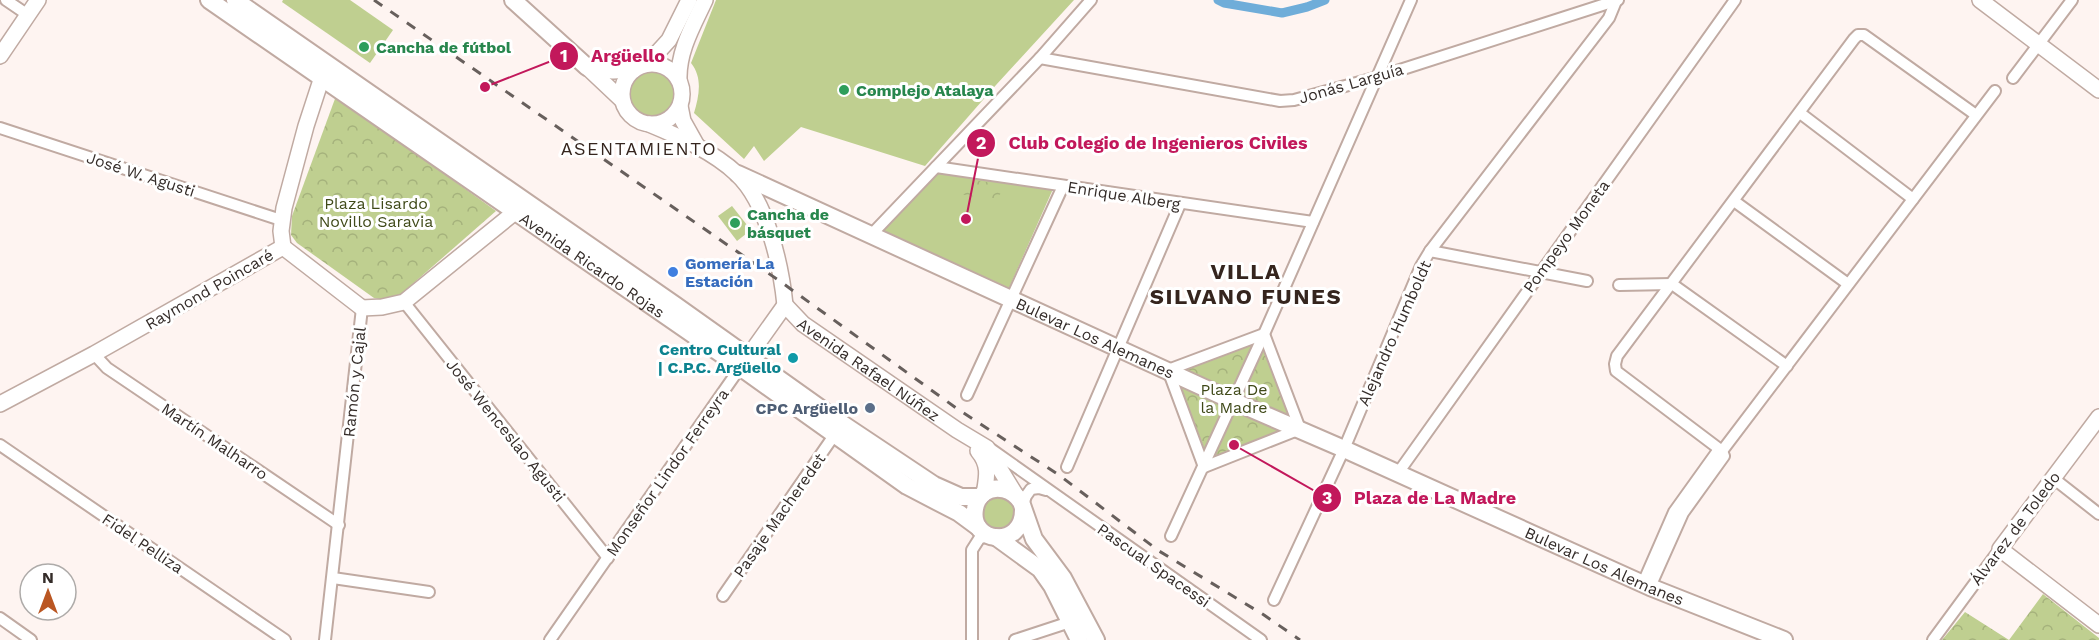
<svg xmlns="http://www.w3.org/2000/svg" width="2099" height="640" font-family="'Work Sans',sans-serif">
<style>
.grass{fill:#bfcf90}
.park{fill:url(#park-crowns)}
.lines{fill:none;stroke-linecap:round;stroke-linejoin:round}
.canal{stroke:#6fadd9;stroke-width:9}
.street-casing{stroke:#c0aaa2;stroke-width:14}
.secondary-casing{stroke:#c0aaa2;stroke-width:18}
.primary-casing{stroke:#c0aaa2;stroke-width:20}
.street{stroke:#fff;stroke-width:10}
.secondary{stroke:#fff;stroke-width:15}
.primary{stroke:#fff;stroke-width:16}
.rail{stroke:#675f5c;stroke-width:3;stroke-dasharray:10 10;stroke-linecap:butt}
.leisure-dot{fill:#2e9e5b;stroke:#fff;stroke-width:2}
.shop-dot{fill:#3f7fe0;stroke:#fff;stroke-width:2}
.culture-dot{fill:#0f9aa8;stroke:#fff;stroke-width:2}
.service-dot{fill:#5c6f8a;stroke:#fff;stroke-width:2}
.labels{text-anchor:middle;stroke-width:6;stroke-linejoin:round;paint-order:stroke}
.leisure-label{font-size:16px;font-weight:bold;fill:#27864d;stroke:#fff;text-anchor:start}
.street-label{font-size:16px;fill:#342c29;stroke:#fff}
.park-label{font-size:16px;fill:#3f4918;stroke:#fff}
.shop-label{font-size:16px;font-weight:bold;fill:#366cbe;stroke:#fff;text-anchor:start}
.culture-label{font-size:16px;font-weight:bold;fill:#0d838f;stroke:#fff;text-anchor:end}
.service-label{font-size:16px;font-weight:bold;fill:#4e5e75;stroke:#fff;text-anchor:end}
.neighbourhood-label{font-size:18px;letter-spacing:1.5px;fill:#35251e;stroke:#fff}
.district-label{font-size:22px;font-weight:bold;letter-spacing:1.5px;fill:#35251e;stroke:#fff}
.leader{fill:none;stroke:#c2185b;stroke-width:2}
.callout-dot{fill:#c2185b;stroke:#fff;stroke-width:2}
.mark-label{font-size:18px;text-anchor:middle;font-weight:bold;fill:#fff}
.callout-label{font-size:18px;text-anchor:middle;font-weight:bold;fill:#c2185b;stroke:#fff;stroke-width:6;stroke-linejoin:round;paint-order:stroke}
</style>
<defs>
<pattern id="park-crowns" width="20" height="18" patternUnits="userSpaceOnUse" patternTransform="scale(1.5)"><rect width="20" height="18" fill="#bfcf90"/><path d="M2 6a3 3 0 1 1 6 0M12 15a3 3 0 1 1 6 0" fill="none" stroke="#a5b27c"/></pattern>
</defs>
<rect width="100%" height="100%" fill="#fef4f1"/>
<g class="grass">
<path d="M 283,0 L 350,0 L 393,30 L 370,63 L 282,2 Z"/>
<path d="M 716,0 L 1074,0 L 996,85 L 925,166 L 801,127 L 764,161 L 754,146 L 744,159 L 694,113 C 699,96 703,78 691,63 Z"/>
<circle cx="652" cy="94" r="26"/>
<path d="M 937,171 L 1053,189 L 1009,288 L 882,230 Z"/>
<path d="M 732,206 L 751,230 L 737,241 L 718,216 Z"/>
<path d="M 1001,495 L 1015,504 L 1015,522 L 1004,531 L 989,529 L 980,515 L 987,499 Z"/>
</g>
<g class="park">
<path d="M 336,96 L 496,211 L 400,295 L 385,300 L 374,298 L 297,243 L 291,235 L 292,216 Z"/>
<path d="M 964,179 L 1001,184 L 1001,193 L 995,201 L 960,194 Z"/>
<path d="M 1260,339 L 1293,423 L 1289,429 L 1209,461 L 1175,373 Z"/>
<path d="M 2043,594 L 2099,638 L 2099,640 L 1942,640 L 1965,612 L 2009,640 Z"/>
</g>
<g class="lines">
<path class="canal" d="M 1218,0 L 1224,3 L 1282,13 L 1307,7 L 1325,0"/>
<defs>
<g id="street">
<path d="M 6,0 L 28,15"/>
<path d="M 1040,58 L 1280,101 L 1294,100 L 1378,77 L 1618,0"/>
<path d="M 2013,78 L 2072,0"/>
<path d="M 1800,113 L 1913,199"/>
<path d="M 0,128 L 281,220"/>
<path d="M 936,167 L 1313,222"/>
<path d="M 1734,201 L 1848,284"/>
<path d="M 871,235 L 1040,58 L 1091,0"/>
<path d="M 1430,251 L 1587,281"/>
<path d="M 1619,285 L 1672,284 L 1787,366"/>
<path d="M 404,302 L 608,558"/>
<path d="M 94,354 L 107,368 L 339,525"/>
<path d="M 967,395 L 1063,186"/>
<path d="M 0,445 L 285,640"/>
<path d="M 988,447 L 1261,640"/>
<path d="M 1722,451 L 1616,371 L 1615,364 L 1617,356 L 1854,39 L 1858,35 L 1864,35 L 1976,115"/>
<path d="M 1067,467 L 1180,204"/>
<path d="M 1204,467 L 1168,370 L 1264,334"/>
<path d="M 1204,467 L 1300,429 L 1264,334"/>
<path d="M 1398,473 L 1735,0"/>
<path d="M 2053,478 L 2099,514"/>
<path d="M 1022,507 L 1026,496 L 1031,489 L 1039,488 L 1046,490"/>
<path d="M 1171,536 L 1264,334 L 1411,0"/>
<path d="M 333,578 L 429,592"/>
<path d="M 1643,583 L 1674,512 L 1717,452 L 1722,451 L 1995,91"/>
<path d="M 1650,587 L 1683,513 L 1724,456 L 1722,451"/>
<path d="M 723,596 L 835,434"/>
<path d="M 1274,600 L 1344,449 L 1421,266 L 1430,251 L 1609,18 L 1616,1"/>
<path d="M 0,618 L 31,640"/>
<path d="M 325,640 L 362,308"/>
<path d="M 550,640 L 744,362"/>
<path d="M 972,640 L 972,550 L 979,539 L 988,535"/>
<path d="M 1015,640 L 1070,622"/>
<path d="M 1933,640 L 2000,549"/>
</g>
<g id="secondary">
<path d="M 1980,0 L 2099,90"/>
<path d="M 0,56 L 38,0"/>
<circle cx="652" cy="94" r="30"/>
<path d="M 647,64 L 669,40 L 689,0"/>
<path d="M 587,67 L 622,100"/>
<path d="M 587,67 L 613,71 L 634,70"/>
<path d="M 679,80 C 678,51 693,26 705,0"/>
<path d="M 680,106 L 683,121 L 697,146"/>
<path d="M 649,124 C 678,136 714,152 737,174 C 767,202 781,265 785,305"/>
<path d="M 283,247 L 362,308 L 382,307 L 404,302 L 515,212"/>
<path d="M 283,247 L 281,231 L 284,208 L 306,126 L 322,77 L 329,70"/>
<path id="s1" d="M 785,305 L 803,324 L 957,430 L 987,448 L 1017,497"/>
<path d="M 748,357 L 785,305"/>
<path d="M 0,404 L 94,354 L 283,247"/>
<path d="M 2099,417 L 2000,549 L 2099,625"/>
<path d="M 978,451 C 990,465 987,477 984,494"/>
</g>
<g id="primary">
<path id="s2" d="M 209,0 L 740,367 L 907,486 L 959,513 L 978,527"/>
<path d="M 235,0 L 675,305 L 841,423 L 934,485 L 961,497 L 980,497"/>
<path d="M 513,0 L 587,67"/>
<path id="s3" d="M 738,174 L 1233,401 L 1344,449 L 1650,587 L 1784,640"/>
<path d="M 1023,510 C 1023,549 969,544 975,509 C 976,502 979,497 984,493 C 997,484 1013,490 1021,502 L 1034,539 L 1063,578 L 1096,640"/>
<path d="M 996,537 L 1040,569 L 1052,586 L 1079,640"/>
</g>
</defs>
<use href="#street" class="street-casing"/>
<use href="#secondary" class="secondary-casing"/>
<use href="#primary" class="primary-casing"/>
<use href="#street" class="street"/>
<use href="#secondary" class="secondary"/>
<use href="#primary" class="primary"/>
<path class="rail" d="M 374,0 L 781,282 L 959,410 L 1059,475 L 1159,551 L 1264,615 L 1300,640"/>
</g>
<g class="leisure-dot">
<circle cx="364" cy="47" r="6"/>
<circle cx="844" cy="90" r="6"/>
<circle cx="735" cy="223" r="6"/>
</g>
<circle class="shop-dot" cx="673" cy="272" r="6"/>
<circle class="culture-dot" cx="793" cy="358" r="6"/>
<circle class="service-dot" cx="870" cy="408" r="6"/>
<g class="labels">
<g class="leisure-label">
<text x="376" y="53">Cancha de fútbol</text>
<text x="856" y="96">Complejo Atalaya</text>
<text x="747" y="220">Cancha de<tspan x="747" dy="18">básquet</tspan></text>
</g>
<g class="street-label">
<text transform="translate(1351 83) rotate(-16)" y="6">Jonás Larguía</text>
<text transform="translate(141 174) rotate(18)" y="6">José W. Agusti</text>
<text transform="translate(1124 195) rotate(9)" y="6">Enrique Alberg</text>
<text transform="translate(1566 236) rotate(-54)" y="6">Pompeyo Moneta</text>
<text dy="6" stroke="none"><textPath href="#s2" startOffset="466">Avenida Ricardo Rojas</textPath></text>
<text transform="translate(209 289) rotate(-30)" y="6">Raymond Poincaré</text>
<text transform="translate(1394 333) rotate(-66)" y="6">Alejandro Humboldt</text>
<text dy="6" stroke="none"><textPath href="#s3" startOffset="393">Bulevar Los Alemanes</textPath></text>
<text dy="6" stroke="none"><textPath href="#s1" startOffset="106">Avenida Rafael Núñez</textPath></text>
<text transform="translate(354 382) rotate(-84)" y="6">Ramón y Cajal</text>
<text transform="translate(506 430) rotate(51)" y="6">José Wenceslao Agusti</text>
<text transform="translate(215 441) rotate(34)" y="6">Martín Malharro</text>
<text transform="translate(667 472) rotate(-55)" y="6">Monseñor Lindor Ferreyra</text>
<text transform="translate(779 515) rotate(-55)" y="6">Pasaje Macheredet</text>
<text transform="translate(2015 528) rotate(-53)" y="6">Álvarez de Toledo</text>
<text transform="translate(143 543) rotate(34)" y="6">Fidel Pelliza</text>
<text transform="translate(1154 565) rotate(35)" y="6">Pascual Spacessi</text>
<text dy="6" stroke="none"><textPath href="#s3" startOffset="951">Bulevar Los Alemanes</textPath></text>
</g>
<g class="park-label">
<text x="376" y="209">Plaza Lisardo<tspan x="376" dy="18">Novillo Saravia</tspan></text>
<text x="1234" y="395">Plaza De<tspan x="1234" dy="18">la Madre</tspan></text>
</g>
<g class="shop-label">
<text x="685" y="269">Gomería La<tspan x="685" dy="18">Estación</tspan></text>
</g>
<g class="culture-label">
<text x="781" y="355">Centro Cultural<tspan x="781" dy="18">| C.P.C. Argüello</tspan></text>
</g>
<g class="service-label">
<text x="858" y="414">CPC Argüello</text>
</g>
<g class="neighbourhood-label">
<text x="639" y="155">ASENTAMIENTO</text>
</g>
<g class="district-label">
<text x="1246" y="279">VILLA<tspan x="1246" dy="25">SILVANO FUNES</tspan></text>
</g>
</g>
<path class="leader" d="M485 87L564 56M966 219L981 143M1234 445L1327 498"/>
<g class="callout-dot">
<circle cx="485" cy="87" r="6"/>
<circle cx="966" cy="219" r="6"/>
<circle cx="1234" cy="445" r="6"/>
<circle cx="564" cy="56" r="15"/>
<circle cx="981" cy="143" r="15"/>
<circle cx="1327" cy="498" r="15"/>
</g>
<g class="mark-label">
<text x="564" y="62">1</text>
<text x="981" y="149">2</text>
<text x="1327" y="504">3</text>
</g>
<g class="callout-label">
<text x="628" y="62">Argüello</text>
<text x="1158" y="149">Club Colegio de Ingenieros Civiles</text>
<text x="1435" y="504">Plaza de La Madre</text>
</g>
<g transform="translate(48 592)"><circle r="28" fill="#ffffff" stroke="#aeaba9" stroke-width="1.5"/>
<path d="M0-4.5L10 22L0 15L-10 22Z" fill="#ba5622"/>
<text y="-9" font-size="16" font-weight="bold" text-anchor="middle" fill="#342c29">N</text>
</g>
</svg>
